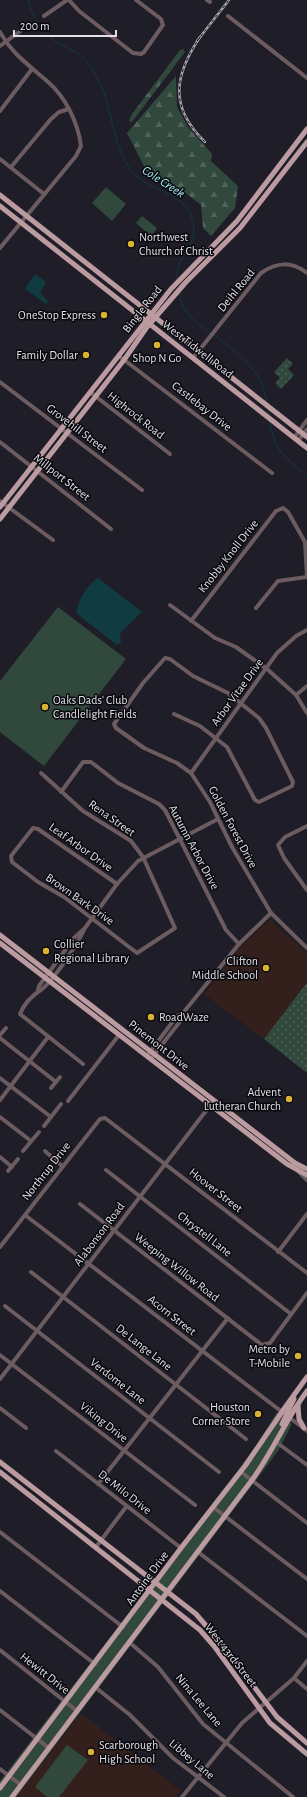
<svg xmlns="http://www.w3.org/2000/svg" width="307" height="1797" font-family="'Alegreya Sans',sans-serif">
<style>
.education{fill:#33201c}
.grass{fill:#31493c}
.forest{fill:url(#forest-firs)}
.park{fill:url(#park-dots)}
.water{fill:#103b40}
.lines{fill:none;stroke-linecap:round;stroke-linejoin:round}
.stream{stroke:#103b40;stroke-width:1}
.minor{stroke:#6c5c5f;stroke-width:4}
.major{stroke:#bc9ba0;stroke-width:5}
.rail-casing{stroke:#a3a2ab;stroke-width:2.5}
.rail{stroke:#08080d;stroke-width:1;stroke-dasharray:3;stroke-linecap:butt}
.poi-dot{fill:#dcb233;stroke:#08080d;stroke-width:1.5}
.labels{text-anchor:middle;stroke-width:3;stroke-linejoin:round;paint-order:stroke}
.poi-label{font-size:12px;fill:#e2e1e9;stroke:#08080d;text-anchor:end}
.street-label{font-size:12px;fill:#e2e1e9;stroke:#08080d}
.water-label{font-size:13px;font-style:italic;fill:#9ceaf4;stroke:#08080d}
</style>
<defs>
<pattern id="forest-firs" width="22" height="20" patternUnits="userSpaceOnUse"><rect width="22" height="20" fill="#31493c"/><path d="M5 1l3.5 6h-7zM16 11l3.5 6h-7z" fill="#4f6358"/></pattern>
<pattern id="park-dots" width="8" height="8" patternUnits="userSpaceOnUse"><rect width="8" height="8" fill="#31493c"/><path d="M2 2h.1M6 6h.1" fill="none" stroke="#4f6358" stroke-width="1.8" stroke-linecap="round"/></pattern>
</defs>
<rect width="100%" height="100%" fill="#1e1d28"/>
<g class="education">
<path d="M 271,919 L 282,932 L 307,952 L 307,985 L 264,1039 L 204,994 L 239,948 Z"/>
<path d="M 81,1713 L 181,1791 L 176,1797 L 16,1797 Z"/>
</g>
<g class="grass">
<path d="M 106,187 L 126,204 L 112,221 L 92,203 Z"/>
<path d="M 142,216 L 157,228 L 151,236 L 136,223 Z"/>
<path d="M 58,607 L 126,659 L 44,766 L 0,732 L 0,681 Z"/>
<path d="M 277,1412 L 292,1424 L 278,1451 L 16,1797 L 0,1797 L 0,1781 L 254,1449 Z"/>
<path d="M 67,1745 L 88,1760 L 59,1797 L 47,1797 L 35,1787 Z"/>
</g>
<g class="forest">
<path d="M 183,49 L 185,52 L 132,122 L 129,121 L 132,114 L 180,50 Z"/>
<path d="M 176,76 L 177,107 L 188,127 L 212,154 L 211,161 L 238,186 L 235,208 L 211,236 L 203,228 L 201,205 L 187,194 L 158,180 L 147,172 L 127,133 Z"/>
</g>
<g class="park">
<path d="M 287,358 L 293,364 L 288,369 L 294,375 L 281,389 L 275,383 L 280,378 L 274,372 Z"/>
<path d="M 306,984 L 307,985 L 307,1073 L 264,1039 Z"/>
</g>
<g class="water">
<path d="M 35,274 L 46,282 L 40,293 L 48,301 L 46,304 L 25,289 Z"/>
<path d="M 98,578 L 142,612 L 120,633 L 121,642 L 117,645 L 77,614 C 76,602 88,584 98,578 Z"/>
</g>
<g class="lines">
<g class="stream">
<path d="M 28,0 C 32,13 37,27 48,36 C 62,47 81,51 90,66 C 96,75 102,86 105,96 C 114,123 115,153 135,175 C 150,190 183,193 191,215 C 203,247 173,256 177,280"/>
<path d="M 179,293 C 182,312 195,322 210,333"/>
<path d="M 213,334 C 239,354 262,369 267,403"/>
<path d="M 268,408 L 269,415"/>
<path d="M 270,422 C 275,454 286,456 307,477"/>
</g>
<g class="minor">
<path d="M 69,0 L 79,11 L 133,53 L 141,54 L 144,52 L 163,25 L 161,19 L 136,0"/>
<path d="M 207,0 L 210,2"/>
<path d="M 44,16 L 67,0"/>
<path d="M 228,16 L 307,78"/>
<path d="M 0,32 C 11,53 30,66 47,81 C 66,97 78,123 81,146 L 76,156 L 0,248"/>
<path d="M 0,46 L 26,27"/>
<path d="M 0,111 L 32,69"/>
<path d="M 0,159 L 44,194"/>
<path d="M 11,167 L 51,119 L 59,112 L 69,109"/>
<path d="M 119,356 L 272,473"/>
<path d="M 193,358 L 261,273 C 277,262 291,261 307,273"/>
<path d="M 0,382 L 142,490"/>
<path d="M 90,392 L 170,454"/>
<path d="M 294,438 L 307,420"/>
<path d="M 298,441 L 307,429"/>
<path d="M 0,442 L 111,529"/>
<path d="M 0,501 L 53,540"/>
<path d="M 170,605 L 215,638 L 236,647 L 267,669 L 296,695 L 307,713"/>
<path d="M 256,608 L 278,581 L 307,577"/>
<path d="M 191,621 L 276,511 L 283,508 L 288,512 L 305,542 L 307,577"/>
<path d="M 296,695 L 307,686"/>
<path d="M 174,714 L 200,726 L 227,747 L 255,800 L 259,802 L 292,786 L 293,782 L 266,728 L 259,718 L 228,693 L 193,676 L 170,659 L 165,658 L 143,683 L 114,724 L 116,728 L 144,748 L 177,763 L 191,773 L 210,802 L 232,847 L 271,913 L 307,948"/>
<path d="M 41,773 L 83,811 L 131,841 L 143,857 L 175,928 L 137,953 L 64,897 L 38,882 L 12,862 L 11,856 L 33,828 L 38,829 L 117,884"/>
<path d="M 191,773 L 277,653 L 296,636 L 307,630"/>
<path d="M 61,792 L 83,762 L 91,762 L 118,783 L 159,804 L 165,810 L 226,930 L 239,944"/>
<path d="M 307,826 L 285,837 L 278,845 L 284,858 L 307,890"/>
<path d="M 38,990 L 39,986 L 74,938 L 85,928 L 117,884 L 138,861 L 218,819"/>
<path d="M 0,1035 L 6,1028"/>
<path d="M 0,1038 L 56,1082"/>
<path d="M 147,1056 L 177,1016 L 183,1013"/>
<path d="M 153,1056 L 182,1019 L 183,1013 L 239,944 L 271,913"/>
<path d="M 83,1064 L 20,1014 C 24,1003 33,995 42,989 C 53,981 78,943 84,930"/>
<path d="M 0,1078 L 51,1117"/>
<path d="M 51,1088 L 60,1077"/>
<path d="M 0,1100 L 48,1037"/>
<path d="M 68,1101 L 119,1035"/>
<path d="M 0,1117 L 31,1141"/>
<path d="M 44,1126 L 61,1104"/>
<path d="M 23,1151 L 39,1132"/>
<path d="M 45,1151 L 62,1166"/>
<path d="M 0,1157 L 12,1167"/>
<path d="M 106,1170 L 291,1314"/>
<path d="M 8,1171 L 18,1159"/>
<path d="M 298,1171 L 307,1180"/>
<path d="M 80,1204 L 262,1345 L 270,1343 L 307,1293"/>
<path d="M 25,1215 L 307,1431"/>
<path d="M 0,1247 L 100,1119 L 105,1118 L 307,1273"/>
<path d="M 278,1252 L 307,1214"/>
<path d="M 31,1272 L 246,1439"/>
<path d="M 5,1306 L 219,1472"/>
<path d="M 0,1355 L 195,1505"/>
<path d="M 0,1379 L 212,1103"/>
<path d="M 0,1408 L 26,1428"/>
<path d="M 276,1442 L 307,1465"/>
<path d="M 56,1451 L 181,1548"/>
<path d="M 241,1472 L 307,1523"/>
<path d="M 98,1484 L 228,1318"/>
<path d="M 213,1507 L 307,1579"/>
<path d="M 0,1532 L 123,1627"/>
<path d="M 96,1547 L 126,1507"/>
<path d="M 198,1552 L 307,1636"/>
<path d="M 0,1591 L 95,1664"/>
<path d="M 129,1642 L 158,1667 L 203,1724 L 293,1797"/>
<path d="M 0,1650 L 77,1711"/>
<path d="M 294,1678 L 307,1689"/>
<path d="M 95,1687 L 130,1715 L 173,1758 L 224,1797"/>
<path d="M 0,1710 L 49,1748"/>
<path d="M 0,1769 L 21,1785"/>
<path d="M 182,1797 L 242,1723 L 294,1678 L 307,1661"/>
</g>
<g class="major">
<path d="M 0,195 L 307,437"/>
<path d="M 0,206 L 307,448"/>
<path d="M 0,507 L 171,289 L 237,221 L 307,129"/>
<path d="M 0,519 L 124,360 L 147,327 L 186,282 L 240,228 L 307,142"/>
<path d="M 0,935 L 295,1163 L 307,1169"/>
<path d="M 0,943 L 287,1164 L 307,1175"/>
<path d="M 298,1405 L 299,1419 L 304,1428"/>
<path d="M 282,1424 L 294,1399"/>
<path d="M 0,1462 L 196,1614 L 220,1642 L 277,1717 L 307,1743"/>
<path d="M 0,1472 L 200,1630 L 214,1646 L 270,1723 L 307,1754"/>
<path d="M 0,1788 L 181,1548 L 245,1466 L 286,1406 L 307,1377"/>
<path d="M 12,1797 L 252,1480 C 273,1451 286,1419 307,1391"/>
</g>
<defs>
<g id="rail">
<path d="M 200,37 C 174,76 169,107 205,142"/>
<path d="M 197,41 L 229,0"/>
</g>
</defs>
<use href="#rail" class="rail-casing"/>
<use href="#rail" class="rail"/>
</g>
<g class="poi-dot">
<circle cx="131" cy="244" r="4"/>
<circle cx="104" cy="315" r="4"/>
<circle cx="157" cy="345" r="4"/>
<circle cx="86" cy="355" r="4"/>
<circle cx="45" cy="707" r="4"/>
<circle cx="46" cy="951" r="4"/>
<circle cx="266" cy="968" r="4"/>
<circle cx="151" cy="1017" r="4"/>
<circle cx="289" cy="1099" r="4"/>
<circle cx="298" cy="1356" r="4"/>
<circle cx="258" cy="1414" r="4"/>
<circle cx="91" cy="1752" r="4"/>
</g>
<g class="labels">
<g class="poi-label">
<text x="139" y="241" text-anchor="start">Northwest<tspan x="139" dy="14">Church of Christ</tspan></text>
<text x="96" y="319">OneStop Express</text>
<text x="78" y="359">Family Dollar</text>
<text x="157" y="362" text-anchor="middle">Shop N Go</text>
<text x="53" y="704" text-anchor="start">Oaks Dads' Club<tspan x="53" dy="14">Candlelight Fields</tspan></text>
<text x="54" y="948" text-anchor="start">Collier<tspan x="54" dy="14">Regional Library</tspan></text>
<text x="258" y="965">Clifton<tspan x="258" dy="14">Middle School</tspan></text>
<text x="159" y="1021" text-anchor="start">RoadWaze</text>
<text x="281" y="1096">Advent<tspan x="281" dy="14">Lutheran Church</tspan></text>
<text x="290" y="1353">Metro by<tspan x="290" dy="14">T-Mobile</tspan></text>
<text x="250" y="1411">Houston<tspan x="250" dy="14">Corner Store</tspan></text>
<text x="99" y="1749" text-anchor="start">Scarborough<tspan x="99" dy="14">High School</tspan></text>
</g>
<g class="street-label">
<text transform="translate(236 290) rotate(-51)" y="4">Deihl Road</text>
<text transform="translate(142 309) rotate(-52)" y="4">Bingle Road</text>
<text transform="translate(198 349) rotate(38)" y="4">West Tidwell Road</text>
<text transform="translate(202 406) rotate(38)" y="4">Castlebay Drive</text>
<text transform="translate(136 415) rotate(38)" y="4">Highrock Road</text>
<text transform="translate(77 428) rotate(37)" y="4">Grovehill Street</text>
<text transform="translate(62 477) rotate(38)" y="4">Millport Street</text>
<text transform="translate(228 556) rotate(-52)" y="4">Knobby Knoll Drive</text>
<text transform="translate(237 692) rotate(-54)" y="4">Arbor Vitae Drive</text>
<text transform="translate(112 818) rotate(35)" y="4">Rena Street</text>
<text transform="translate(233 827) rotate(62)" y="4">Golden Forest Drive</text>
<text transform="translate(81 847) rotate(35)" y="4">Leaf Arbor Drive</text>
<text transform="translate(194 847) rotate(62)" y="4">Autumn Arbor Drive</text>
<text transform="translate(80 899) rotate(35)" y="4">Brown Bark Drive</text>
<text transform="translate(159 1045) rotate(38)" y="4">Pinemont Drive</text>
<text transform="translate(46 1171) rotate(-52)" y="4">Northrup Drive</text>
<text transform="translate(216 1190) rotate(38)" y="4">Hoover Street</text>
<text transform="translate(99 1234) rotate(-53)" y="4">Alabonson Road</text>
<text transform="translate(205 1234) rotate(38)" y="4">Chrystell Lane</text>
<text transform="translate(177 1267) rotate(38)" y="4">Weeping Willow Road</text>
<text transform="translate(172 1315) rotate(38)" y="4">Acorn Street</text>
<text transform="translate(144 1347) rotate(38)" y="4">De Lange Lane</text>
<text transform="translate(118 1381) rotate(38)" y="4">Verdome Lane</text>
<text transform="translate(104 1422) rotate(38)" y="4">Viking Drive</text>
<text transform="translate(125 1492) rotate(38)" y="4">De Milo Drive</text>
<text transform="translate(147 1578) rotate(-54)" y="4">Antoine Drive</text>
<text transform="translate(231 1655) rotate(52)" y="4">West 43rd Street</text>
<text transform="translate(45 1673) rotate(38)" y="4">Hewitt Drive</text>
<text transform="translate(199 1700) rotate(50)" y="4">Nina Lee Lane</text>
<text transform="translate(192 1759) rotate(40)" y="4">Libbey Lane</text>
</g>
<g class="water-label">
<text transform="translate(164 181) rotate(33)" y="5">Cole Creek</text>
</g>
</g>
<path d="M14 30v6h102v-6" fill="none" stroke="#e2e1e9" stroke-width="2"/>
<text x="20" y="30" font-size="12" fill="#e2e1e9" stroke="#08080d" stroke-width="3" paint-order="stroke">200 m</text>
</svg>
